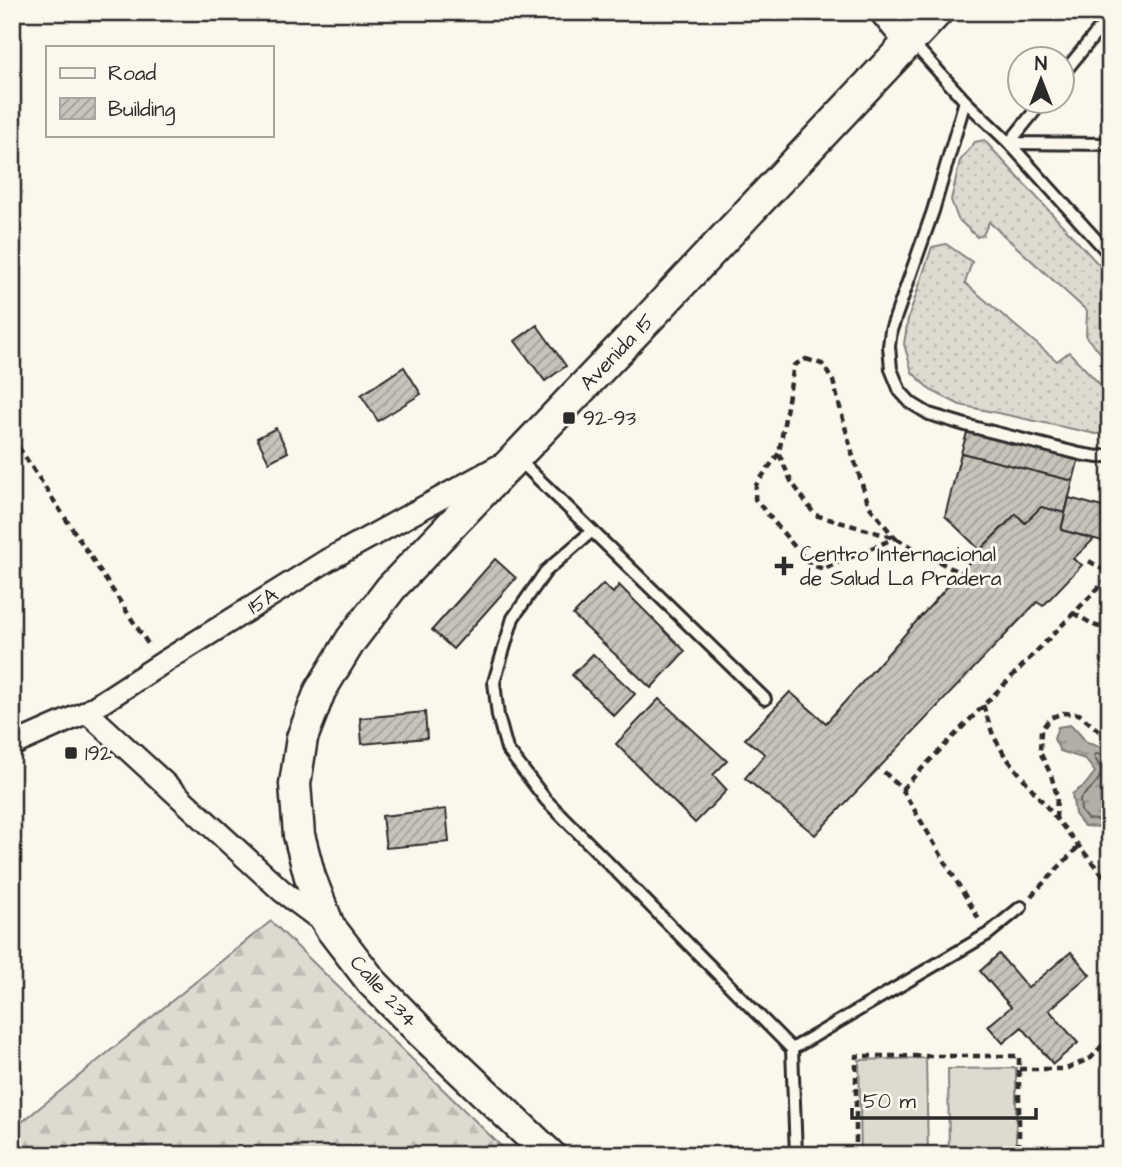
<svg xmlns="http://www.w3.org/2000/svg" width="1122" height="1167" font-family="'Architects Daughter',sans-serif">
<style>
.grass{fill:url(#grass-dots);stroke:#84827e;stroke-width:2}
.forest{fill:url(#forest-firs);stroke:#84827e;stroke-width:2}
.pitch{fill:#dddad0;stroke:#84827e;stroke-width:2}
.water{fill:url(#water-ripples);stroke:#7b7a75;stroke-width:2}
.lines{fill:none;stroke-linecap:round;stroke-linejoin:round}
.shore{stroke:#61605d;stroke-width:2}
.building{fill:url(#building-hatch);stroke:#2b2b2b;stroke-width:2}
.lane-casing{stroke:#2b2b2b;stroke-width:16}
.street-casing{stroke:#2b2b2b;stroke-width:26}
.secondary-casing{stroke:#2b2b2b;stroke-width:35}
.path{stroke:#2b2b2b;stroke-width:4.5;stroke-dasharray:7 5;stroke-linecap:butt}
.lane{stroke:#fbf7ec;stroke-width:10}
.street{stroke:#fbf7ec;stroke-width:21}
.secondary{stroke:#fbf7ec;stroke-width:30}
.poi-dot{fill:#2b2b2b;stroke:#fbf7ec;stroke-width:2.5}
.labels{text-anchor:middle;stroke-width:6;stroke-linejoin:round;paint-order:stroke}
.street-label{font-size:21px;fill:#2b2b2b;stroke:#fbf7ec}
.poi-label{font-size:21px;fill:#2b2b2b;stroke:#fbf7ec;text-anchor:start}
</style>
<defs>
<pattern id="grass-dots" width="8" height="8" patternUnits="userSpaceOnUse" patternTransform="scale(1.75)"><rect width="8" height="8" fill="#dddad0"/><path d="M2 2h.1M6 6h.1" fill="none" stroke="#bebbb3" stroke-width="1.8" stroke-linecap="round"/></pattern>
<pattern id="forest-firs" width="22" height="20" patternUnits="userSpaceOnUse" patternTransform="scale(1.75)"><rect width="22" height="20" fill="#dddad0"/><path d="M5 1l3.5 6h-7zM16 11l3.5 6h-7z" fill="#bebbb3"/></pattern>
<pattern id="water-ripples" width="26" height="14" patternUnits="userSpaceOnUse" patternTransform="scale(1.75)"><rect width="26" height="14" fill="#b1afa7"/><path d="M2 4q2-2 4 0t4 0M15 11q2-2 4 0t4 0" fill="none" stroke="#908f88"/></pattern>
<pattern id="building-hatch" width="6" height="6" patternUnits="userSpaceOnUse" patternTransform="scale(1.75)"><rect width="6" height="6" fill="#c7c4bc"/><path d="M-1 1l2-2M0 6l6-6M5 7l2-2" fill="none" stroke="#a29f99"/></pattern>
</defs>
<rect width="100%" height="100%" fill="#fbf7ec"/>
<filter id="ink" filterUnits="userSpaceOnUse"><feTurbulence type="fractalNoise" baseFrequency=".0143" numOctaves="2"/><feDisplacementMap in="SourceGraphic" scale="14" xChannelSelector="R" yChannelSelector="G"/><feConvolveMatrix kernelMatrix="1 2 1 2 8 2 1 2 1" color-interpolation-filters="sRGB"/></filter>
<g filter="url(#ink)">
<g class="grass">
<path d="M 984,140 L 1110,277 L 1110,363 L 1086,337 L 1087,311 L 989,222 L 983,235 L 977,237 L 958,219 L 951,200 L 960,161 L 975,142 Z"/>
<path d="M 946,244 L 972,262 L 965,283 L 1057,361 L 1069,352 L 1110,395 L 1110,433 L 1096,434 L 960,405 L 930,390 L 912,372 L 904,344 L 908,319 L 932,247 Z"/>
</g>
<path class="forest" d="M 271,921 L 510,1155 L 12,1155 L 12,1130 Z"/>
<g class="pitch">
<path d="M 926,1058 L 928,1155 L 861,1155 L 859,1060 Z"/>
<path d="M 1016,1068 L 1016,1155 L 949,1155 L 948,1069 Z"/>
</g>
<path class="water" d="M 1070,725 L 1078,732 L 1087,743 L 1110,749 L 1110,822 L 1100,827 L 1084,826 L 1075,814 L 1072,794 L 1085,785 L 1095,772 L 1085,759 L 1060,751 L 1054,739 L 1058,727 Z"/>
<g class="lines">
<path class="shore" d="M 1110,756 L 1097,754 L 1094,755 C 1095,760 1101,766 1101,771 C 1102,781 1085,793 1080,799 L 1081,811 L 1087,819 L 1098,820 L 1110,816"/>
</g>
<g class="building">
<path d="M 537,325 L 566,366 L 545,381 L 515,341 Z"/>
<path d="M 404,367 L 421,394 L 378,421 L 361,395 Z"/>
<path d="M 969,426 L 1080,454 L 1073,481 L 961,453 Z"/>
<path d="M 276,428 L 288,452 L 269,462 L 257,438 Z"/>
<path d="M 961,453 L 1073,481 L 1065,513 L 1041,507 L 1025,523 L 1016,514 L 980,550 L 945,516 Z"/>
<path d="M 1069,498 L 1110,509 L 1110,543 L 1061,530 Z"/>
<path d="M 1041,507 L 1065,513 L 1061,530 L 1094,539 L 1073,559 L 1082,565 L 1043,606 L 1037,602 L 815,835 L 745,778 L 765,754 L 745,739 L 790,692 L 826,723 L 980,550 L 1016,514 L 1025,523 Z"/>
<path d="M 495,559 L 516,578 L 453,649 L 432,630 Z"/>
<path d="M 603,584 L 613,593 L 619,585 L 685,651 L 651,688 L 573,615 Z"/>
<path d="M 593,654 L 635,694 L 614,716 L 572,675 Z"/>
<path d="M 659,699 L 727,761 L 713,775 L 727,790 L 695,823 L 616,744 Z"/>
<path d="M 425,712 L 427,738 L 362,744 L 360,718 Z"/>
<path d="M 446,809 L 449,842 L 386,848 L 382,816 Z"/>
<path d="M 1071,952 L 1090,975 L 1049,1010 L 1078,1043 L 1053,1064 L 1022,1027 L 1003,1043 L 988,1026 L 1011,1007 L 980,971 L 999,954 L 1028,988 Z"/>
</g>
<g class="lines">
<defs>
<g id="lane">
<path d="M 912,42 L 965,101 L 1009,143 L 1110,255"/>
<path d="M 1062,75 L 1110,16"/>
<path d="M 965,101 L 933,211 L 891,330 L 889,346 L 891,369 L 900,391 L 911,403 L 929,414 L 969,426 L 1080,454 L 1098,457 L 1110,455"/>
<path d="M 1042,102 L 1009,143 L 1110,144"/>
<path d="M 518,459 L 765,699"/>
<path d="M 592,531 L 546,571 L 513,618 L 494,682 L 498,716 L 507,749 L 546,800 L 792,1049 L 796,1155"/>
<path d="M 792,1049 L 988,934 L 1021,907"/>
</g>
<g id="street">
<path d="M 87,712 L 282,891 L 329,926"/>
<path id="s1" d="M 12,745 L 87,712 L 164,662 L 326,561 L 499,466"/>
</g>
<g id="secondary">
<path d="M 886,12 L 910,41"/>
<path id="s2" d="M 550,1155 L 423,1034 L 372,982 L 329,926 L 310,877 L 299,835 L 295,784 L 302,738 L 320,691 L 351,640 L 391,588 L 648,319 L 937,12"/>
</g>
</defs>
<use href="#lane" class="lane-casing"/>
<use href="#street" class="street-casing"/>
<use href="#secondary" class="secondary-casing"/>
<g class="path">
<path d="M 806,359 L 822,364 L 833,381 L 852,453 L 869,506 L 895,538 L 824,569 L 809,564 L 755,499 L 756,485 L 779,453 L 794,365 Z"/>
<path d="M 12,437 L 150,647"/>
<path d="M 779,454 L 791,481 L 815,515 L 895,538 L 960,573"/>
<path d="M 1089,561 L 1110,574"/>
<path d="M 1073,613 L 1096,626 L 1110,629"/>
<path d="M 983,705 L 993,735 L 1005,756 L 1110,884"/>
<path d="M 884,772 L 902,789 L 980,921"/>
<path d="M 902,789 L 1110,576"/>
<path d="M 1056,818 L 1057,796 L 1051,775 L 1040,752 L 1041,730 L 1050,718 L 1063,713 L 1079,714 L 1105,736 L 1110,736"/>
<path d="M 1031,896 L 1079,846"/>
<path d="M 1019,1069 L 1066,1069 L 1091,1058 L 1110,1037"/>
<path d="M 856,1155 L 856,1056 L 1019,1056 L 1019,1155"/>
</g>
<use href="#lane" class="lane"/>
<use href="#street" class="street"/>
<use href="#secondary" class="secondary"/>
</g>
</g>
<g class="poi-dot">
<rect x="562" y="411" width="14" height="14" rx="3.5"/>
<path d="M780.5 555.5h7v7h7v7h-7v7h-7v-7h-7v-7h7z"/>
<rect x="64" y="746" width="14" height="14" rx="3.5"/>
</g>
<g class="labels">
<g class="street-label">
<text dy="7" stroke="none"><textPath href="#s2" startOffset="1015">Avenida 15</textPath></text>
<text dy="7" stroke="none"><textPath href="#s1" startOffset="290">15A</textPath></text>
<text transform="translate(384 991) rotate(48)" y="7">Calle 234</text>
</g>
<g class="poi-label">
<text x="583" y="425">92-93</text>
<text x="800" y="561">Centro Internacional<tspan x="800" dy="24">de Salud La Pradera</tspan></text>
<text x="85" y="760">192</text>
</g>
</g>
<rect width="1122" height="1167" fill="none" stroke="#fbf7ec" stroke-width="42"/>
<rect x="21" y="21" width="1080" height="1125" fill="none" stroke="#2b2b2b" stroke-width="2.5" filter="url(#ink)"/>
<rect x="46" y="46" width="228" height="91" fill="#fbf7ec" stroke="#a8a59f" stroke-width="2"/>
<rect x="60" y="68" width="35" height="10" fill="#fbf7ec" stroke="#a8a59f" stroke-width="2"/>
<text x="108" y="80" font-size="21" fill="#2b2b2b">Road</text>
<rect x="60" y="98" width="35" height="21" fill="url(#building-hatch)" stroke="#a8a59f" stroke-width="2"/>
<text x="108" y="116" font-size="21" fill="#2b2b2b">Building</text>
<g transform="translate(1041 80)"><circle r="33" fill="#fbf7ec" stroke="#a8a59f" stroke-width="2"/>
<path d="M0-5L12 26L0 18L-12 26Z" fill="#2b2b2b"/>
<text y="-10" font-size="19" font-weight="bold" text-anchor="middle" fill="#2b2b2b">N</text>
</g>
<path d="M852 1108v10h184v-10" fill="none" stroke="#2b2b2b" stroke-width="3.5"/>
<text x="863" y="1108" font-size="21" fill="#2b2b2b" stroke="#fbf7ec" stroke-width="5" paint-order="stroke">50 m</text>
</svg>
